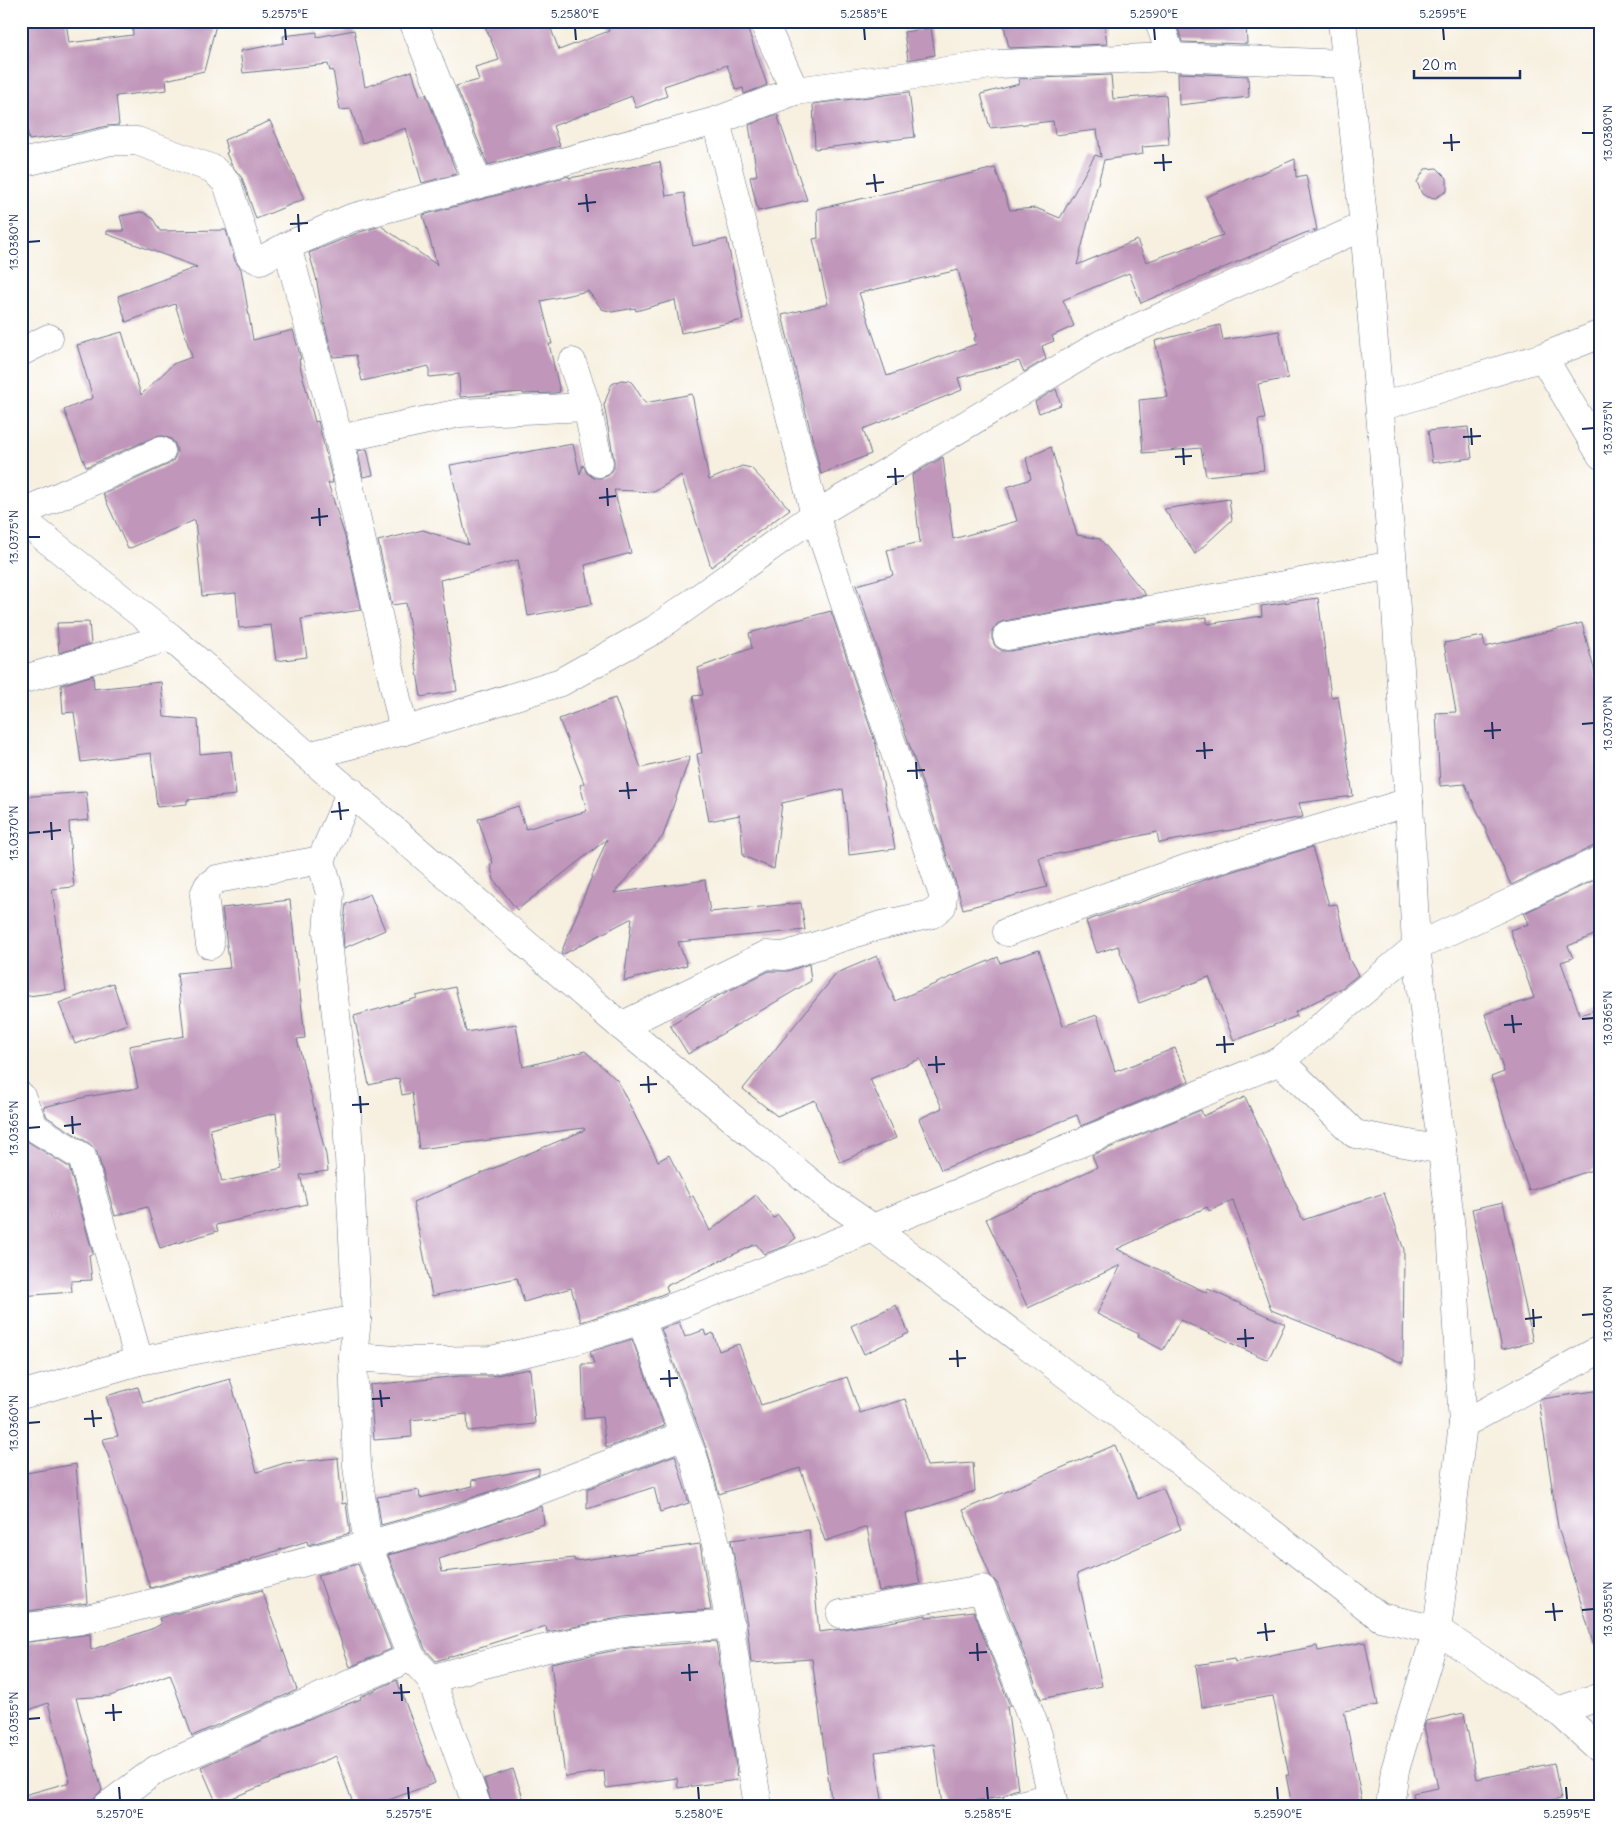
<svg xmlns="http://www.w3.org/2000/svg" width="1622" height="1827" font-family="Delius,sans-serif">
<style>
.building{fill:#c096ba;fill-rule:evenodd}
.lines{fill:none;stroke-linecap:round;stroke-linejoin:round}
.minor-casing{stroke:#68738c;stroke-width:29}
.minor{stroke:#fff;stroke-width:28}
.ticks{fill:none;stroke:#1b2f5e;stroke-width:2}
.neatline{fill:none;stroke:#1b2f5e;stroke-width:2}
.ticks-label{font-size:12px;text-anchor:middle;fill:#1b2f5e}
</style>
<rect width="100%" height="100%" fill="#fff"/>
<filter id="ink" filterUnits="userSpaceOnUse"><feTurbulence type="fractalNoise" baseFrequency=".02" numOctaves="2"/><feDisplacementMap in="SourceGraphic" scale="10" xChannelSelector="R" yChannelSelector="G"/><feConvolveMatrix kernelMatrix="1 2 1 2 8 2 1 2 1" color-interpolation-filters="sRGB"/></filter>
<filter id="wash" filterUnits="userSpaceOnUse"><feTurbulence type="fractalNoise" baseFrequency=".0096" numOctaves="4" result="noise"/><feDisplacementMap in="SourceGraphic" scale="20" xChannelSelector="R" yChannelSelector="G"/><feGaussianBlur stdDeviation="1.12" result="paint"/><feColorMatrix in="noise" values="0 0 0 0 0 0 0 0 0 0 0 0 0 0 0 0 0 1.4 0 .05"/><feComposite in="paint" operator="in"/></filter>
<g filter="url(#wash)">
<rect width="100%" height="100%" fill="#f7f0e0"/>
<g id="blocks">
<g class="building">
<path d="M 21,21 L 66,21 L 69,43 L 133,35 L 132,21 L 217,21 L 204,71 L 166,80 L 167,90 L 116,96 L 119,125 L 107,126 L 68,135 L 29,140 L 21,92 Z"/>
<path d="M 483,21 L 548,21 L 559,50 L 609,31 L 606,21 L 745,21 L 767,85 L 744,94 L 743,88 L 736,90 L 727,65 L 664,86 L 667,96 L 636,108 L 632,96 L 553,126 L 560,146 L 488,165 L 456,86 L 479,80 L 475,67 L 499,60 Z"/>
<path d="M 1022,21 L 1104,21 L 1107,44 L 1009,48 L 1004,26 Z"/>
<path d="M 1176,21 L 1208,21 L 1209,25 L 1246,24 L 1247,44 L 1182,42 Z"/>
<path d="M 931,28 L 935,55 L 908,60 L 904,32 Z"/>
<path d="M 354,30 L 365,87 L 412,71 L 420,96 L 426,94 L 457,174 L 422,183 L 406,128 L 362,143 L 351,109 L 340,110 L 333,70 L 330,71 L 328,64 L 243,73 L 240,51 L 284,43 L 283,36 L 317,32 L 317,37 Z"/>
<path d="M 1178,73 L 1248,76 L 1249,97 L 1179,105 Z"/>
<path d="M 1111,75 L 1113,99 L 1166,95 L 1169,145 L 1142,147 L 1143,154 L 1104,160 L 1077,265 L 1137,240 L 1146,262 L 1223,235 L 1206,197 L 1295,159 L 1296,177 L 1306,175 L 1317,230 L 1305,233 L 1141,303 L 1129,273 L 1063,300 L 1074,326 L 1052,336 L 1054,341 L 1042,346 L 1046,359 L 1024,372 L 1019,361 L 958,378 L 962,390 L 863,429 L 871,454 L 821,474 L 782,315 L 828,304 L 813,239 L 818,238 L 817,209 L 995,168 L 1010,210 L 1036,208 L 1060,218 L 1095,155 L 1101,157 L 1097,130 L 1055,135 L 1053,121 L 990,128 L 981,94 L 1019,84 L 1018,79 ZM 958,270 L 976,337 L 974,338 L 976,344 L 887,376 L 859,293 Z"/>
<path d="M 909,92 L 915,137 L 815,149 L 813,104 Z"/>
<path d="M 777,114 L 807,200 L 758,211 L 750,177 L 757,175 L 749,125 Z"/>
<path d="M 270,121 L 304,199 L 256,219 L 242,178 L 232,166 L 226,153 L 228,152 L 224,140 Z"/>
<path d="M 660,162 L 666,196 L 684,193 L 693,246 L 727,239 L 743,320 L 681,333 L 675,300 L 636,311 L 635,308 L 612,312 L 602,309 L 588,291 L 541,301 L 552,344 L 549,344 L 560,392 L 555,393 L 523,394 L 523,392 L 460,397 L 459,374 L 429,377 L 429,366 L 362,381 L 356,355 L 333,357 L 324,322 L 316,277 L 309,253 L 360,232 L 381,226 L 437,265 L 423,215 L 569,176 L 569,178 Z"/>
<path d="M 1437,168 L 1447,178 L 1447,191 L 1435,198 L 1428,197 L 1422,194 L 1417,182 L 1425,169 Z"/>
<path d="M 140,212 L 145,213 L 153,219 L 160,231 L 226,230 L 235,261 L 241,269 L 253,340 L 293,330 L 301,359 L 299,359 L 301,370 L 315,422 L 318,421 L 326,454 L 333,483 L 328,483 L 346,540 L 361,610 L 301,619 L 307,657 L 276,661 L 271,625 L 239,628 L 236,593 L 202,596 L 195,520 L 128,549 L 103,494 L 167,465 L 173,461 L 177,452 L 175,444 L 171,439 L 163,436 L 155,437 L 86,467 L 64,410 L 93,398 L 77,345 L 122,332 L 141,395 L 173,364 L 192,357 L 175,304 L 126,322 L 118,296 L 197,267 L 107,234 L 107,231 L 124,231 L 120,216 Z"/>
<path d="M 1220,325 L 1223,340 L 1279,331 L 1288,378 L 1258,384 L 1265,419 L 1258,420 L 1264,470 L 1206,476 L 1201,448 L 1143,453 L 1139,400 L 1168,397 L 1155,341 Z"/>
<path d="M 621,380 L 630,381 L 633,384 L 645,403 L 692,394 L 709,480 L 742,466 L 751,468 L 790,509 L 711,567 L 681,475 L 654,492 L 614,490 L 631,553 L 585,565 L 592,604 L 528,616 L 518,560 L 440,580 L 457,691 L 421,697 L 406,603 L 392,605 L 378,541 L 423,530 L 468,545 L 450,465 L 573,444 L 580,474 L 583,465 L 587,473 L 594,478 L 602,478 L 609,475 L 614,468 L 614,460 L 604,405 L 610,388 L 612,384 Z"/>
<path d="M 1056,389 L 1061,405 L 1039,413 L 1035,402 Z"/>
<path d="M 1468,427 L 1472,458 L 1432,463 L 1428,431 Z"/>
<path d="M 1051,447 L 1077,535 L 1100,539 L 1146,595 L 1004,621 L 997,624 L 992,631 L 992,639 L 995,646 L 1002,651 L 1010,651 L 1170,622 L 1207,617 L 1207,624 L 1262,616 L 1261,606 L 1318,598 L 1331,697 L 1338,696 L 1353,796 L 1299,803 L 1303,817 L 1159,843 L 1157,832 L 1039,858 L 1047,887 L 963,909 L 958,890 L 856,585 L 893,575 L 887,550 L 920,542 L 912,475 L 943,457 L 953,539 L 1017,521 L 1007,487 L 1031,479 L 1026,458 Z"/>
<path d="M 367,449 L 373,475 L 363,477 L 358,451 Z"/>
<path d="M 1229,499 L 1232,520 L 1195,554 L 1164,509 Z"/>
<path d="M 831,611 L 876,745 L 895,849 L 849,855 L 847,822 L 843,789 L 782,803 L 774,869 L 743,856 L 740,815 L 709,821 L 697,754 L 702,753 L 693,696 L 703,695 L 698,668 L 752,648 L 749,633 Z"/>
<path d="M 89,622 L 91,644 L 59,653 L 57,623 Z"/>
<path d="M 1582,623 L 1601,696 L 1601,845 L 1594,846 L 1511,885 L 1465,784 L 1440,786 L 1436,713 L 1456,712 L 1444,643 L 1483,636 L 1485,647 Z"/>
<path d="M 93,675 L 94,689 L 161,682 L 164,717 L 198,720 L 200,754 L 231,751 L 236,795 L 187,800 L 187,804 L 157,807 L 151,753 L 81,762 L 74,712 L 63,713 L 61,685 Z"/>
<path d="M 615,698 L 641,768 L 690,756 L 663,836 L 614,893 L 705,880 L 710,912 L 801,903 L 805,930 L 678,942 L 687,965 L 624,981 L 632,918 L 562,955 L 561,953 L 607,839 L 517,910 L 494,880 L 490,864 L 493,863 L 478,819 L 518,806 L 526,829 L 587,811 L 580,785 L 584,783 L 559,719 Z"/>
<path d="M 86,792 L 89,820 L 69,822 L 71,860 L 74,887 L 52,889 L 66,991 L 21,997 L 21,797 Z"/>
<path d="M 1312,847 L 1329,905 L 1337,904 L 1349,959 L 1358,975 L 1342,988 L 1295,1012 L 1297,1016 L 1234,1041 L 1209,977 L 1139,1003 L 1118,946 L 1097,953 L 1086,921 L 1207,879 Z"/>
<path d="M 1601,877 L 1601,932 L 1568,946 L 1573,958 L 1561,962 L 1580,1015 L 1601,1008 L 1601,1167 L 1529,1191 L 1491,1077 L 1504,1072 L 1485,1014 L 1534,998 L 1510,930 L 1529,924 L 1524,913 Z"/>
<path d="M 370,894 L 385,930 L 344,948 L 343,933 L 346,904 Z"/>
<path d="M 290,900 L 305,1038 L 297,1039 L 326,1155 L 328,1171 L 300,1175 L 307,1204 L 216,1225 L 218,1231 L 160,1248 L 147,1207 L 115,1216 L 97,1152 L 90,1144 L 47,1117 L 43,1107 L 86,1097 L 138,1088 L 129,1046 L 184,1036 L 177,973 L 230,968 L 222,908 ZM 276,1113 L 282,1168 L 222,1182 L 210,1129 Z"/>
<path d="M 1039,950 L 1063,1026 L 1097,1015 L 1115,1071 L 1119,1069 L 1120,1070 L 1175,1048 L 1189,1081 L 1081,1126 L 1077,1115 L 941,1170 L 919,1119 L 942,1108 L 920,1059 L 870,1079 L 896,1138 L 840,1162 L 815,1100 L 777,1116 L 743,1089 L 837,973 L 877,956 L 895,1001 L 998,957 L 1000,963 Z"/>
<path d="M 809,964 L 811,981 L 688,1054 L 670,1025 L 718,996 L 769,971 L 788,971 Z"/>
<path d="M 113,983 L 127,1024 L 75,1044 L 59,1003 Z"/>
<path d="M 455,987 L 466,1032 L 516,1024 L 523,1067 L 585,1051 L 617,1080 L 658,1161 L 669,1155 L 690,1197 L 693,1196 L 710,1231 L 756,1195 L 774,1218 L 778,1215 L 796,1238 L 786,1246 L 764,1254 L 756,1244 L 666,1286 L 668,1292 L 636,1305 L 581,1322 L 571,1288 L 524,1302 L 517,1278 L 432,1296 L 413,1202 L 585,1130 L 584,1128 L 419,1149 L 412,1093 L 402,1095 L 399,1078 L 369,1085 L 354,1016 L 417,998 L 416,996 Z"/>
<path d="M 1245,1097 L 1303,1220 L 1384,1193 L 1404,1250 L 1403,1363 L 1271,1310 L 1233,1200 L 1209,1211 L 1207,1207 L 1117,1249 L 1207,1293 L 1208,1289 L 1285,1324 L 1268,1360 L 1180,1320 L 1163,1350 L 1138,1337 L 1139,1334 L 1097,1314 L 1121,1265 L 1028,1308 L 986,1219 L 1097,1167 L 1092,1155 L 1201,1110 L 1203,1116 Z"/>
<path d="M 21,1135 L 27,1141 L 69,1167 L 93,1254 L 89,1255 L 92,1280 L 71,1281 L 72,1292 L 21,1296 Z"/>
<path d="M 1503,1202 L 1533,1342 L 1502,1349 L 1472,1209 Z"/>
<path d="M 896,1305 L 909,1333 L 864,1354 L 851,1326 Z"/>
<path d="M 679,1322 L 685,1337 L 704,1330 L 706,1336 L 713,1333 L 719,1351 L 739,1344 L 761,1405 L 847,1377 L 860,1413 L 905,1399 L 927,1466 L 973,1463 L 975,1491 L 906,1514 L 920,1584 L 879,1591 L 867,1527 L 825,1541 L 800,1468 L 719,1494 L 708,1453 L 661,1329 Z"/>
<path d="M 632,1339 L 664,1426 L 606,1448 L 602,1417 L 584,1419 L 582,1364 L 594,1364 L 590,1352 Z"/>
<path d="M 530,1369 L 535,1424 L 468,1431 L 467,1414 L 411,1420 L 412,1437 L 374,1440 L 370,1385 L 460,1376 L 491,1376 Z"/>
<path d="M 230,1379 L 257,1472 L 285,1463 L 338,1458 L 342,1504 L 346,1503 L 350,1533 L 308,1545 L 307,1541 L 251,1559 L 252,1560 L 150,1588 L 103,1439 L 118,1436 L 106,1396 L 138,1387 L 143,1403 Z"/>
<path d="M 1601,1390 L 1601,1645 L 1594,1646 L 1558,1527 L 1539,1401 L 1542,1399 Z"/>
<path d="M 1115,1445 L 1138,1499 L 1163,1488 L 1181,1529 L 1077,1574 L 1102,1686 L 1041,1699 L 997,1583 L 991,1577 L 963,1510 Z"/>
<path d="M 675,1455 L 689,1503 L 660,1512 L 654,1487 L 587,1509 L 587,1489 Z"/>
<path d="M 76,1464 L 87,1603 L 21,1612 L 21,1474 Z"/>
<path d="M 539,1468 L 539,1474 L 504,1487 L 428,1512 L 381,1525 L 377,1497 L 419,1490 L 420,1498 L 473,1486 L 472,1480 Z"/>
<path d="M 542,1506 L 544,1524 L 439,1559 L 442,1572 L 574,1558 L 575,1561 L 700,1544 L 711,1610 L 623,1617 L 547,1632 L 546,1626 L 436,1661 L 425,1649 L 388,1555 L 438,1542 Z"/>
<path d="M 809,1530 L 819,1632 L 885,1623 L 926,1615 L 926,1617 L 974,1611 L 1010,1706 L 1007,1706 L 1018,1789 L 1011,1791 L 1003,1797 L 942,1805 L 934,1744 L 875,1752 L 883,1806 L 832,1806 L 812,1659 L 751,1663 L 747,1624 L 731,1540 Z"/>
<path d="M 358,1564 L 391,1649 L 350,1667 L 318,1575 Z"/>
<path d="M 262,1590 L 297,1690 L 192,1736 L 170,1674 L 110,1696 L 76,1698 L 102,1790 L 93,1799 L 92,1806 L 21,1806 L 21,1796 L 70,1782 L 48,1703 L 21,1713 L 21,1643 L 90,1634 L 91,1650 L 154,1628 L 161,1624 L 159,1618 Z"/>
<path d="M 716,1641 L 737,1773 L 736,1773 L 737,1780 L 678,1788 L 677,1778 L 606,1788 L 604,1771 L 565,1777 L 551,1663 L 628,1648 Z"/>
<path d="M 1365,1642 L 1378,1705 L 1344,1711 L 1363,1806 L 1292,1806 L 1286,1775 L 1289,1775 L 1273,1696 L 1202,1707 L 1196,1665 L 1234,1659 L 1235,1662 L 1317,1646 L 1318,1651 Z"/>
<path d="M 397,1680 L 435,1783 L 372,1806 L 354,1806 L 336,1756 L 217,1804 L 201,1767 L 320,1714 L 361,1699 L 360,1697 Z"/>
<path d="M 1464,1713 L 1477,1779 L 1554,1763 L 1561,1799 L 1528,1806 L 1415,1806 L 1413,1793 L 1438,1788 L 1424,1726 L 1426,1721 Z"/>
<path d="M 513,1769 L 526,1806 L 492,1806 L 484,1779 Z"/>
</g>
</g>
</g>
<g filter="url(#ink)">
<use href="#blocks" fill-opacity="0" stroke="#68738c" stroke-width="1"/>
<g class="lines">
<defs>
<g id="minor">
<path d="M 413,21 L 478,183"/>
<path d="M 763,21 L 795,91"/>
<path d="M 1159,21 L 1171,57"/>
<path d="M 1342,21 L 1364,226 L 1393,565 L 1409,802 L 1416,947 L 1442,1150 L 1451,1229 L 1463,1424 L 1437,1630 L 1395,1770 L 1390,1806"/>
<path d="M 21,161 L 26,162 L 111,141 L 137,141 L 213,169 L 227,183 L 250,256 L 256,259 L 261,260 L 287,246 L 351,218 L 716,121 L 795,91 L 999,64 L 1171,57 L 1347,64"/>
<path d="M 287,246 L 339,439 L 404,731"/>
<path d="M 21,352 L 49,338"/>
<path d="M 1543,357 L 1601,455"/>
<path d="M 572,362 L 587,407 L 599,463"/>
<path d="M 1380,407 L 1543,357 L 1601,334"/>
<path d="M 339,439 L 460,413 L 587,407"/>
<path d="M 21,513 L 161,451"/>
<path d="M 21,519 L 170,637 L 621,1026 L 828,1197 L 873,1228 L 1138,1429 L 1380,1617 L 1437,1630 L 1558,1711 L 1601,1750"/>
<path d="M 1007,636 L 1393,565"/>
<path d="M 21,680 L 170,637"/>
<path d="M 308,756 L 404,731 L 561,682 L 654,630 L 815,515 L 1101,344 L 1364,226"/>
<path d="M 351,791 L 321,860 L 330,894 L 327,932 L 347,1116 L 357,1319 L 353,1357 L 357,1466 L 368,1546 L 411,1657 L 431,1679 L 477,1806"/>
<path d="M 1007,932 L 1188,868 L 1409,802"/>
<path d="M 210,945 L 204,895 L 208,886 L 217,879 L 321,860"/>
<path d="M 621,1026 L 766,955 L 784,956 L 878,926 L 932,914 L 942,906 L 943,895 L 815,515 L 716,121"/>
<path d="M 1280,1061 L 1355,1134 L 1442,1150"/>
<path d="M 21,1096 L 35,1128 L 82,1157 L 139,1361"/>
<path d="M 641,1320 L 684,1435 L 694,1459 L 718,1552 L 758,1806"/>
<path d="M 353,1357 L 411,1361 L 491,1360 L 563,1344 L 641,1320 L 873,1228 L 1280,1061 L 1416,947 L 1601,860"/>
<path d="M 21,1395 L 139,1361 L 357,1319"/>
<path d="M 1463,1424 L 1601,1349"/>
<path d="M 841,1614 L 982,1589 L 1038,1735 L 1054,1806"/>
<path d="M 21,1628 L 82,1620 L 165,1600 L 433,1527 L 509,1502 L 684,1435"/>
<path d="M 431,1679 C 484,1664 537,1649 591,1639 C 637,1629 684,1627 731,1625"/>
<path d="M 1558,1711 L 1601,1696"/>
<path d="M 107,1806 L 157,1769 L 411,1657"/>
<path d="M 1015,1806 L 1052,1797"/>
</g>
</defs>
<use href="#minor" class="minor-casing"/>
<use href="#minor" class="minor"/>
</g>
</g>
<path class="ticks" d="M 285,28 L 286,40M 575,28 L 576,40M 864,28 L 865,40M 1154,28 L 1155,40M 1443,28 L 1444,40M 1582,133 L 1594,133M 1451,134 L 1452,151M 1443,143 L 1460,142M 1163,154 L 1164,171M 1154,163 L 1172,162M 874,174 L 876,192M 866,184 L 884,182M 586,194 L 588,212M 578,204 L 596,202M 298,214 L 299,232M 290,224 L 308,223M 28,242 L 40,241M 1471,428 L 1472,445M 1582,429 L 1594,428M 1463,437 L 1481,436M 1183,448 L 1184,465M 1175,457 L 1192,456M 895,468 L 896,485M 887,477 L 904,476M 607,488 L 608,506M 599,498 L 616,496M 319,508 L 320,526M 311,518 L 328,516M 28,537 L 40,537M 1492,722 L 1493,739M 1582,724 L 1594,723M 1484,731 L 1501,730M 1204,742 L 1205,759M 1196,751 L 1213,750M 916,762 L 917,779M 907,771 L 925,770M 627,782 L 629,799M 619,791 L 637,790M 339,802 L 341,820M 331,812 L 349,810M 51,822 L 52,840M 43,832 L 61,830M 28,833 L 40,832M 1512,1015 L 1514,1033M 1582,1019 L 1594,1018M 1504,1025 L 1522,1024M 1224,1036 L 1225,1053M 1216,1045 L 1234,1044M 936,1056 L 937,1073M 928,1065 L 945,1064M 648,1076 L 649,1093M 640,1085 L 657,1084M 360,1096 L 361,1113M 352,1105 L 369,1104M 72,1116 L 73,1134M 64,1126 L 81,1124M 28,1128 L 40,1127M 1533,1309 L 1534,1327M 1582,1315 L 1594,1314M 1525,1319 L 1542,1317M 1245,1329 L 1246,1347M 1237,1339 L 1254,1338M 957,1350 L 958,1367M 949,1359 L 966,1358M 669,1370 L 670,1387M 660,1379 L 678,1378M 380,1390 L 382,1407M 372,1399 L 390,1398M 92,1410 L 94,1427M 84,1419 L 102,1418M 28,1423 L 40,1422M 1553,1603 L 1555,1621M 1582,1610 L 1594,1609M 1545,1612 L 1563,1611M 1265,1623 L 1267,1641M 1257,1633 L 1275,1631M 977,1643 L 978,1661M 969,1653 L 987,1652M 689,1664 L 690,1681M 681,1673 L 698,1672M 401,1684 L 402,1701M 393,1693 L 410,1692M 113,1704 L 114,1721M 105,1713 L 122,1712M 28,1719 L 40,1718M 119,1787 L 120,1800M 408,1787 L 409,1800M 698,1787 L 699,1800M 987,1787 L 988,1800M 1277,1787 L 1278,1800M 1566,1787 L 1567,1800"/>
<rect width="1622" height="1827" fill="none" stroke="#fff" stroke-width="55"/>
<path d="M1414 70v8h106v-8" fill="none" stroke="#1b2f5e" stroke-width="2.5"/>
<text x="1422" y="70" font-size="15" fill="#1b2f5e" stroke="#ffffff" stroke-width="4" paint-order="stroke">20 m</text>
<rect x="28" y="28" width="1566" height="1772" class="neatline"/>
<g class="ticks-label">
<text x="285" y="18">5.2575°E</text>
<text x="575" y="18">5.2580°E</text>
<text x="864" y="18">5.2585°E</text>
<text x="1154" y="18">5.2590°E</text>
<text x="1443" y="18">5.2595°E</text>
<text transform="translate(1608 133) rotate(-90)" y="4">13.0380°N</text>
<text transform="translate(14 242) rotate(-90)" y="4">13.0380°N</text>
<text transform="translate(1608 428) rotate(-90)" y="4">13.0375°N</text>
<text transform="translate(14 537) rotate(-90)" y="4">13.0375°N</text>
<text transform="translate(1608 723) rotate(-90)" y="4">13.0370°N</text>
<text transform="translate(14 833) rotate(-90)" y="4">13.0370°N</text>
<text transform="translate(1608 1018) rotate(-90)" y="4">13.0365°N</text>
<text transform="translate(14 1128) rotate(-90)" y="4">13.0365°N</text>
<text transform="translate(1608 1314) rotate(-90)" y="4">13.0360°N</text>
<text transform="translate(14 1423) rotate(-90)" y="4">13.0360°N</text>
<text transform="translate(1608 1609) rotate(-90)" y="4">13.0355°N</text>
<text transform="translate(14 1719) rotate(-90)" y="4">13.0355°N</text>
<text x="120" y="1818">5.2570°E</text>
<text x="409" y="1818">5.2575°E</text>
<text x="699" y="1818">5.2580°E</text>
<text x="988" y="1818">5.2585°E</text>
<text x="1278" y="1818">5.2590°E</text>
<text x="1567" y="1818">5.2595°E</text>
</g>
</svg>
